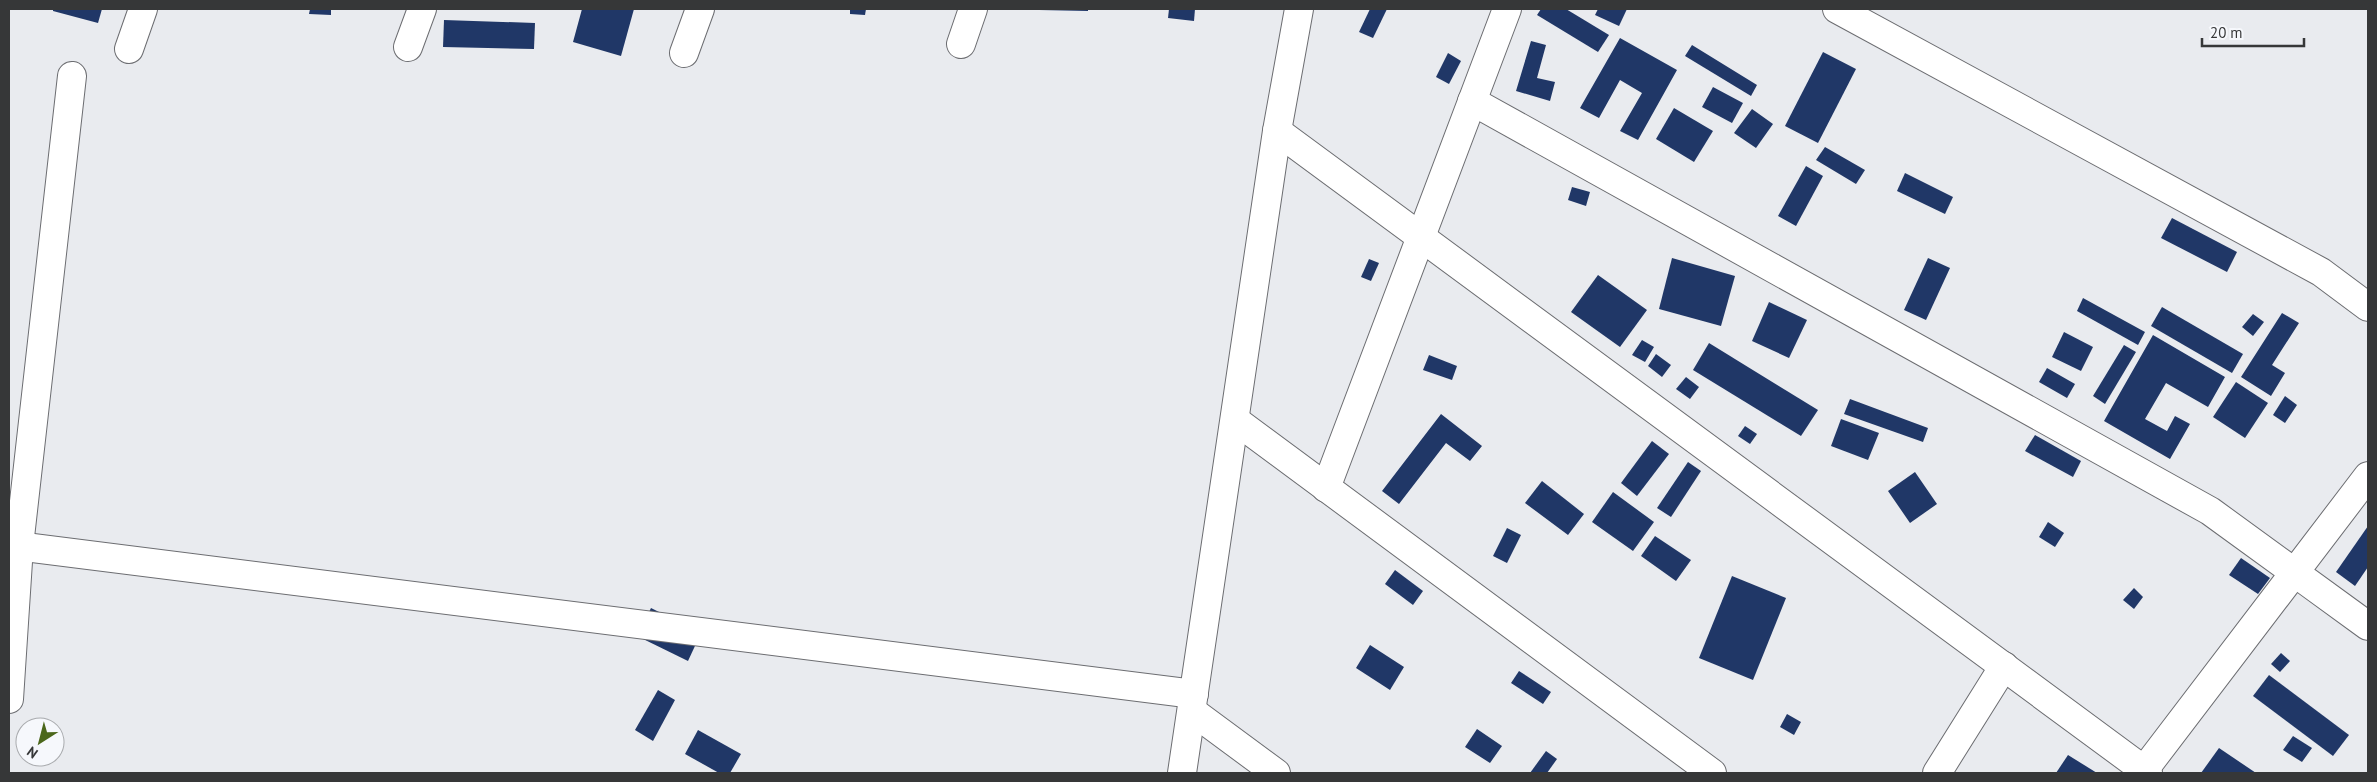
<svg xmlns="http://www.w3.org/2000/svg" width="2377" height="782" font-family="'PT Sans',sans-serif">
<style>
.building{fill:#203767}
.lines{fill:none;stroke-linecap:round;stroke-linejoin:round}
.minor-casing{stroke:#6c6d71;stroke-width:30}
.minor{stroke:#fff;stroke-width:28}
</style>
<rect width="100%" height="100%" fill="#e9ebef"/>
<g class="building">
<path d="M 53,9 L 102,9 L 98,23 L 53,11 Z"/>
<path d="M 310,9 L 331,9 L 331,15 L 309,14 Z"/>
<path d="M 582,9 L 634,9 L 621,56 L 573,42 Z"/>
<path d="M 850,9 L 866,9 L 865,15 L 850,14 Z"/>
<path d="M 1039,9 L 1088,9 L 1088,11 L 1039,10 Z"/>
<path d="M 1169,9 L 1195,9 L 1194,21 L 1168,18 Z"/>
<path d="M 1370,9 L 1387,9 L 1373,38 L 1359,32 Z"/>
<path d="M 1541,9 L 1566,9 L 1609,35 L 1598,52 L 1537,15 Z"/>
<path d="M 1598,9 L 1627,9 L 1619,26 L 1595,15 Z"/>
<path d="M 444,20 L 535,23 L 534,49 L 443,47 Z"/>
<path d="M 1620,38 L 1677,70 L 1638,140 L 1620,131 L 1642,93 L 1620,80 L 1599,118 L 1580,108 Z"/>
<path d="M 1531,41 L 1546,45 L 1537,78 L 1555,82 L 1550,101 L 1516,91 Z"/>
<path d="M 1692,45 L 1757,85 L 1751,96 L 1685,56 Z"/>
<path d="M 1823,52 L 1856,69 L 1818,143 L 1785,126 Z"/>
<path d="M 1448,53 L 1461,61 L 1449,84 L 1436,77 Z"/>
<path d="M 1713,87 L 1743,103 L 1732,123 L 1702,107 Z"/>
<path d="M 1674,108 L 1713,131 L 1694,162 L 1656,139 Z"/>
<path d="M 1752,109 L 1773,124 L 1756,148 L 1734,133 Z"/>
<path d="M 1825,147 L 1865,170 L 1856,184 L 1816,160 Z"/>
<path d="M 1806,166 L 1823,176 L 1796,226 L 1778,216 Z"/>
<path d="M 1905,173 L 1953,197 L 1945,214 L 1897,191 Z"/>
<path d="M 1572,187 L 1590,192 L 1586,206 L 1568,200 Z"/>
<path d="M 2172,218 L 2237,252 L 2227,272 L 2161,238 Z"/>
<path d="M 1672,258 L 1735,276 L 1721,326 L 1659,309 Z"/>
<path d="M 1928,258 L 1950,268 L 1926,320 L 1904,310 Z"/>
<path d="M 1369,259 L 1379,263 L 1371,281 L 1361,277 Z"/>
<path d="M 1598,275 L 1647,310 L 1620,347 L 1571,312 Z"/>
<path d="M 2083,298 L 2145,332 L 2138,345 L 2077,311 Z"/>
<path d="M 1769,302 L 1807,320 L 1789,358 L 1752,341 Z"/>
<path d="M 2162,307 L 2243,354 L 2232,373 L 2151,326 Z"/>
<path d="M 2282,313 L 2299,323 L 2272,365 L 2285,373 L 2271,396 L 2241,377 Z"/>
<path d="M 2253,314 L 2264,322 L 2253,336 L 2242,327 Z"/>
<path d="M 2064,332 L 2093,347 L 2081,371 L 2052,357 Z"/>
<path d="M 2153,335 L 2225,377 L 2208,407 L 2166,383 L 2145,419 L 2167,431 L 2175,416 L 2190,424 L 2170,459 L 2104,421 Z"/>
<path d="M 1642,340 L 1654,347 L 1645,362 L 1632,355 Z"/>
<path d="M 1709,343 L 1818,410 L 1801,436 L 1693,370 Z"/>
<path d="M 2124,345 L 2136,352 L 2105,404 L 2093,396 Z"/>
<path d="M 1656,354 L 1671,365 L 1662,377 L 1648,366 Z"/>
<path d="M 1429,355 L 1457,366 L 1452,380 L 1423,370 Z"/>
<path d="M 2047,368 L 2075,384 L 2067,398 L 2039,382 Z"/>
<path d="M 1686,377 L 1699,387 L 1690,399 L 1676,389 Z"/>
<path d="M 2236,382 L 2268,403 L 2245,438 L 2213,417 Z"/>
<path d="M 2285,396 L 2297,405 L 2285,423 L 2273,415 Z"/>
<path d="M 1850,399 L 1928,428 L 1923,442 L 1844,414 Z"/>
<path d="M 1441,414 L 1482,446 L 1470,461 L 1446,443 L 1399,504 L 1382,491 Z"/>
<path d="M 1841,419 L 1879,433 L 1868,460 L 1831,446 Z"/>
<path d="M 1745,426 L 1757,434 L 1750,444 L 1738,436 Z"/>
<path d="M 2035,435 L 2081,461 L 2073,477 L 2025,451 Z"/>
<path d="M 1652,441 L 1669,454 L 1637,496 L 1621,483 Z"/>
<path d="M 1688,462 L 1701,471 L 1671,517 L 1657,508 Z"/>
<path d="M 1915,472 L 1937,504 L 1910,523 L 1888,491 Z"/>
<path d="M 1542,481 L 1584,514 L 1568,535 L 1525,503 Z"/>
<path d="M 1613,492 L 1654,522 L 1633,551 L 1592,522 Z"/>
<path d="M 2048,522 L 2064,533 L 2055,547 L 2039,537 Z"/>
<path d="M 2368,526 L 2368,567 L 2355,586 L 2336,572 Z"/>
<path d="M 1507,528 L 1521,535 L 1507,563 L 1493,556 Z"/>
<path d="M 1655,536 L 1691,560 L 1676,581 L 1641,556 Z"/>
<path d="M 2241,558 L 2270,578 L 2258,594 L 2229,575 Z"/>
<path d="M 1395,570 L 1423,591 L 1413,605 L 1385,584 Z"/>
<path d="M 1732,576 L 1786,598 L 1753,680 L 1699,658 Z"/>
<path d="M 2134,588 L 2143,597 L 2134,609 L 2123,600 Z"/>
<path d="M 651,608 L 701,633 L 688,661 L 637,636 Z"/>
<path d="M 1370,645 L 1404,667 L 1390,690 L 1356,668 Z"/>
<path d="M 2281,653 L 2290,661 L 2280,672 L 2271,664 Z"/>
<path d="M 1519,671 L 1551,692 L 1543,704 L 1511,683 Z"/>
<path d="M 2269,675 L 2349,735 L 2333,756 L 2253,696 Z"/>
<path d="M 658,690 L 675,700 L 653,741 L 635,730 Z"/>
<path d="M 1787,714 L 1801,722 L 1794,735 L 1780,727 Z"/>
<path d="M 1477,729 L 1502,746 L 1490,763 L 1465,747 Z"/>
<path d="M 698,730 L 741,754 L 730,773 L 719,773 L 685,754 Z"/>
<path d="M 2293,736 L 2312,748 L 2302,762 L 2283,750 Z"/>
<path d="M 2219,748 L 2256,773 L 2201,773 Z"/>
<path d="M 1546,751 L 1557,759 L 1547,773 L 1530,773 Z"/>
<path d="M 2068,755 L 2097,773 L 2056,773 Z"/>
</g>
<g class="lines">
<defs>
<g id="minor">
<path d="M 1837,9 L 2321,272 L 2368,307"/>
<path d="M 961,44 L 973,9"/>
<path d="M 408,47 L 422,9"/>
<path d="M 129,49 L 143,9"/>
<path d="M 684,53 L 700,9"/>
<path d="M 1472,101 L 2210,511 L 2368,626"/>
<path d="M 1277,131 L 2148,773"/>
<path d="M 1235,420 L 1712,773"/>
<path d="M 1326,488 L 1507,9"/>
<path d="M 9,545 L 1194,694"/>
<path d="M 9,699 L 19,546 L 72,76"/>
<path d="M 1192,711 L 1276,773"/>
<path d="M 2144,770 L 2368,476"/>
<path d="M 1182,773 L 1277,131 L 1299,9"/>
<path d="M 1937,773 L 2004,666"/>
</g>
</defs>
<use href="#minor" class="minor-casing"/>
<use href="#minor" class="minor"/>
</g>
<rect width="2377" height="782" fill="none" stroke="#363738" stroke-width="20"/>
<g transform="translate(40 742) rotate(216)"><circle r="24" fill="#f6f8fc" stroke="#a9abae"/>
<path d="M0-4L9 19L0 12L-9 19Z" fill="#4b671b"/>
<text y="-8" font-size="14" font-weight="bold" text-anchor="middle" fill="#363738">N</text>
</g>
<path d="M2202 38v8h102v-8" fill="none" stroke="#363738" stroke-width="2.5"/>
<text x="2210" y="38" font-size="15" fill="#363738" stroke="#f6f8fc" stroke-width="4" paint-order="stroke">20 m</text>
</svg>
